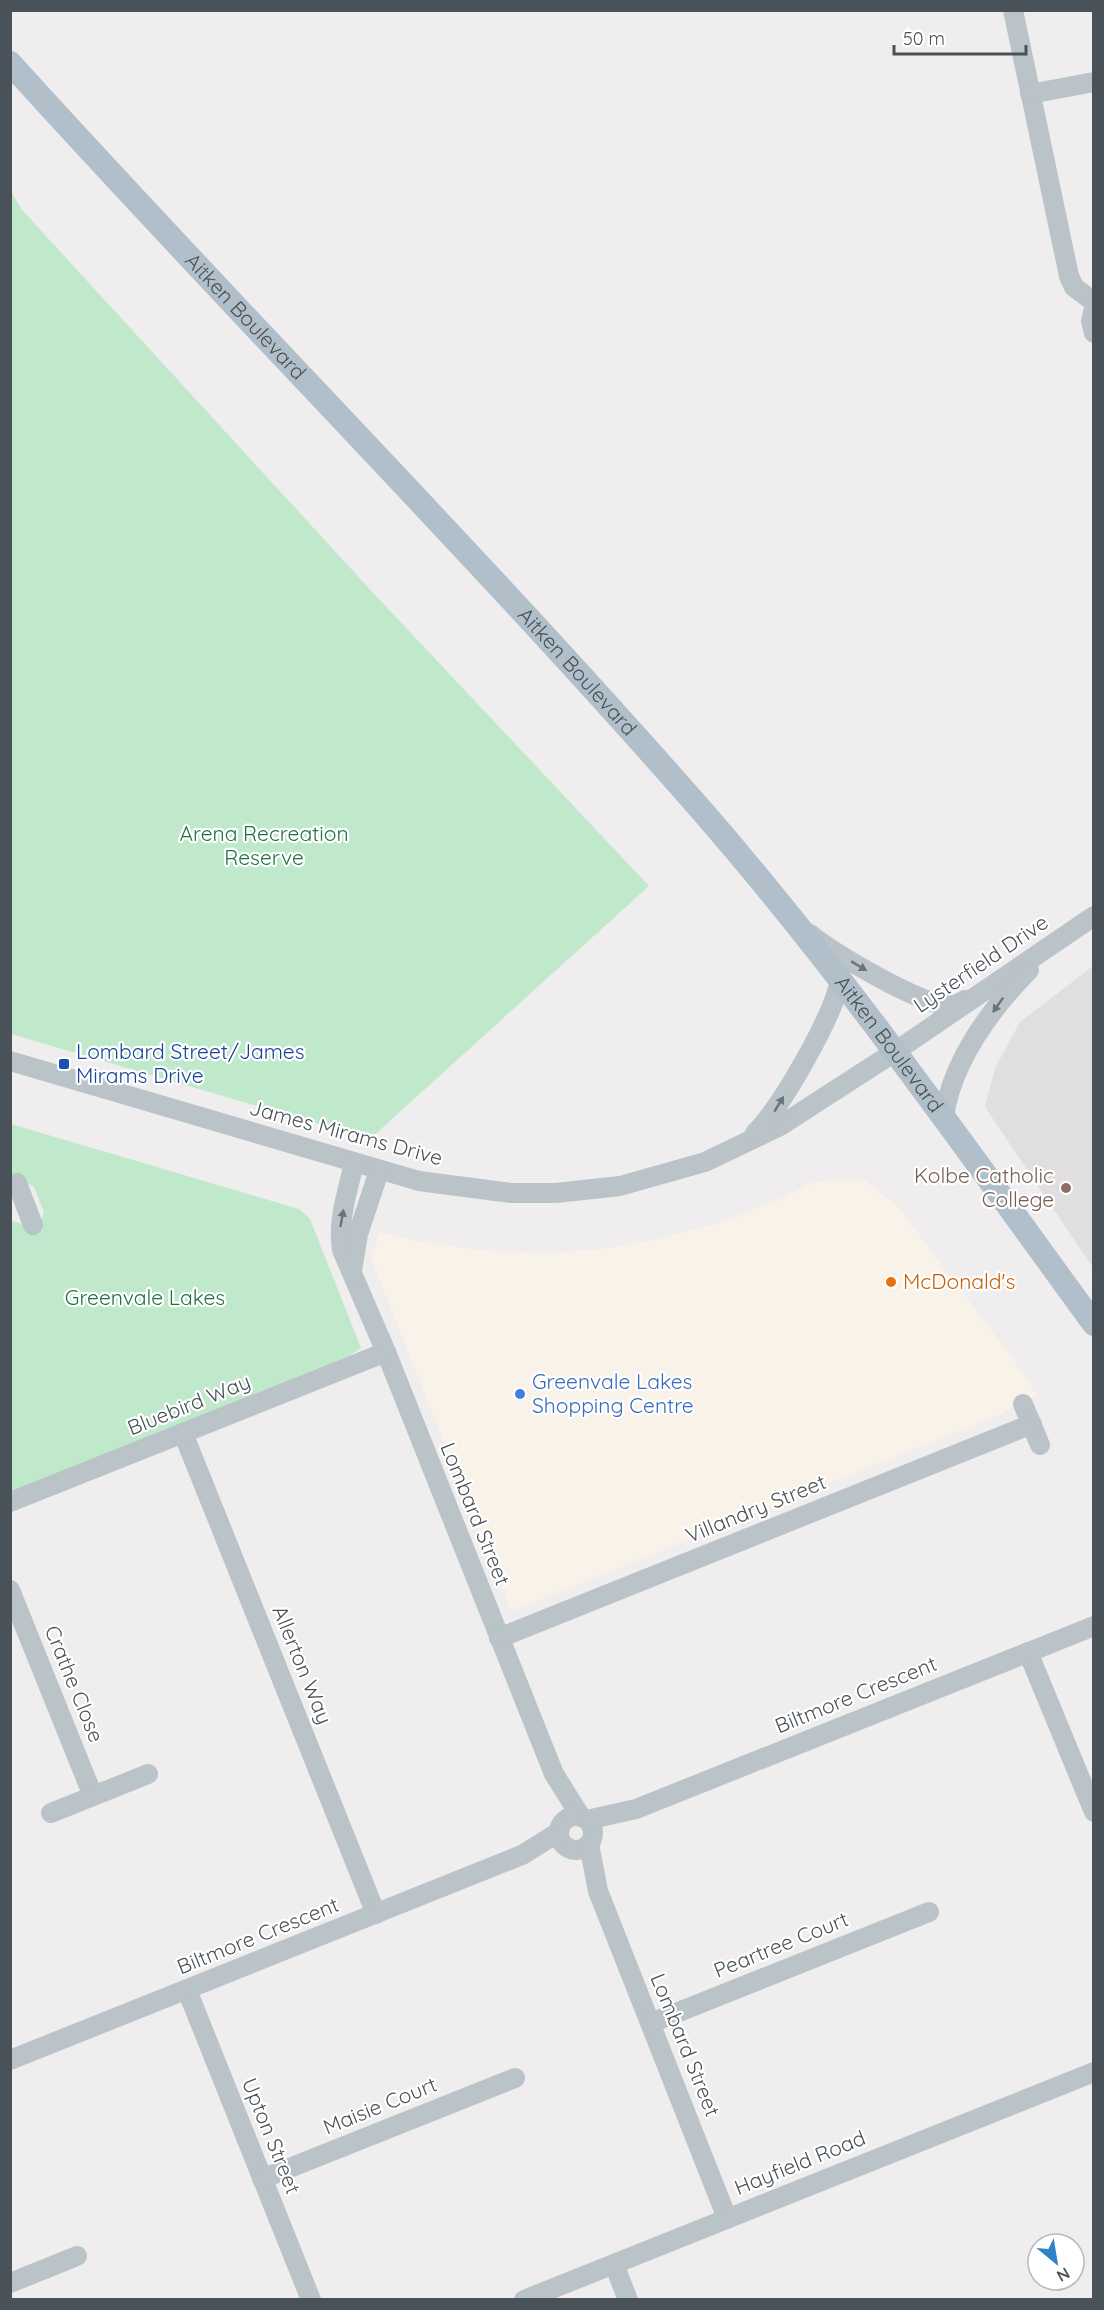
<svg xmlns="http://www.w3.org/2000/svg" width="1104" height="2310" font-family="Quicksand,sans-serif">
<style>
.commercial{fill:#f9f2e8}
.education{fill:#e1dedf}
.green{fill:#c0e9cc}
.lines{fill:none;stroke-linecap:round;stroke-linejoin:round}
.minor{stroke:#bac3c8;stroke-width:20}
.major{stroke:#b0bfc9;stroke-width:24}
.oneway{fill:#6a747a}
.transit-dot{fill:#1a4fb4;stroke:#fff;stroke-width:2}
.education-dot{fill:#8d6e63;stroke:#fff;stroke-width:2}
.food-dot{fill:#e8710a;stroke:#fff;stroke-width:2}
.shop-dot{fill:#3f7fe0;stroke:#fff;stroke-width:2}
.labels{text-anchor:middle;stroke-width:4.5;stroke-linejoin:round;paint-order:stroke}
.street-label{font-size:21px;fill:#485258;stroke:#fff}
.park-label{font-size:21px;fill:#227041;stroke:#fff}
.transit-label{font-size:21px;fill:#164399;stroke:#fff;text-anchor:start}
.education-label{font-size:21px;fill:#785e54;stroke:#fff;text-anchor:end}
.food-label{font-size:21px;fill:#c56008;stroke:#fff;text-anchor:start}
.shop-label{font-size:21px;fill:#366cbe;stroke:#fff;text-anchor:start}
</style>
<rect width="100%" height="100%" fill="#f0edee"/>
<path class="commercial" d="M 863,1179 L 898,1207 L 1010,1355 L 1037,1396 L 1016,1404 L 1000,1415 L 511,1611 L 371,1258 L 379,1232 L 419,1242 L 489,1251 L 551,1253 L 602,1249 L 659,1239 L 716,1224 L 776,1201 L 813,1182 Z"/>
<path class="education" d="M 1093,966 L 1093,1268 L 985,1107 L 995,1068 L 1020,1022 Z"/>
<g class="green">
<path d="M 11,192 L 23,211 L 377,597 L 649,886 L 370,1139 L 11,1034 Z"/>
<path d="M 11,1124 L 299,1209 L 310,1219 L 361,1348 L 349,1356 L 11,1491 L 11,1220 L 28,1226 L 40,1222 L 44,1213 L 34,1187 L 24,1181 L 11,1185 Z"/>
</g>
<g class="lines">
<g class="minor">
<path d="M 1013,10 L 1069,276 L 1074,287 L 1094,302"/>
<path d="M 1030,94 L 1094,82"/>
<path d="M 1094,309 L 1091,321 L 1094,333"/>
<path d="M 810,934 C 835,954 917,1003 947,1005 C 954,1006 959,1003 965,1000"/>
<path d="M 10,1061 L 419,1181 L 511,1193 L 556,1193 L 620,1186 L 705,1162 L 780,1126 L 896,1051 L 1094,916"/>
<path d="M 944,1116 C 953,1059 990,1010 1029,970"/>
<path d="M 755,1133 C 781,1108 834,1015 840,980"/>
<path d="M 354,1163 C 348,1191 337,1221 342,1250 L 386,1352 L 554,1774 L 581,1817"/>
<path d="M 17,1183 L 33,1225"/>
<path d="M 352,1271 L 358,1234 L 379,1171"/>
<path d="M 1023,1404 L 1040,1445"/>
<path d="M 183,1433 L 376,1914"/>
<path d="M 10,1502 L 386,1352"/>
<path d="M 10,1590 L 93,1796"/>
<path d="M 499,1638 L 1032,1424"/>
<path d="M 1028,1652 L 1094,1812"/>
<path d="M 51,1813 L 148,1774"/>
<circle cx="576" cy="1833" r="17"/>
<path d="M 587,1820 L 636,1809 L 1094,1626"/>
<path d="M 589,1844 L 598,1891 L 727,2218"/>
<path d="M 187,1990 L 311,2300"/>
<path d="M 651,2023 L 929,1912"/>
<path d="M 10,2060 L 522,1855 L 559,1832"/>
<path d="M 262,2179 L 515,2078"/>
<path d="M 614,2264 L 628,2300"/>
<path d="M 10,2283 L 77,2256"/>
<path d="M 524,2300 L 1094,2072"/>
</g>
<path class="major" id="s1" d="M 10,63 C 238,315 479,556 703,812 C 844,974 967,1150 1094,1324"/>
</g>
<defs><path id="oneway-solid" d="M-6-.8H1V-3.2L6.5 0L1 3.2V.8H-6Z" transform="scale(1.5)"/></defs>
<g class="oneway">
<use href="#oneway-solid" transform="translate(859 966) rotate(31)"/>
<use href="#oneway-solid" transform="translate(998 1005) rotate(125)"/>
<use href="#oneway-solid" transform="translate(779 1104) rotate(-59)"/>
<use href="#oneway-solid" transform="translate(342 1218) rotate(-80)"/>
</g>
<rect class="transit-dot" x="58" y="1058" width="12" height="12" rx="3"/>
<circle class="education-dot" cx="1066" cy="1188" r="6"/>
<circle class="food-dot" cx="891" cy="1282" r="6"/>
<circle class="shop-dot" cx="520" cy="1394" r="6"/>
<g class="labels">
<g class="street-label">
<text dy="7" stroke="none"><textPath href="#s1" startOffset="346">Aitken Boulevard</textPath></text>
<text dy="7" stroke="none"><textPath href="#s1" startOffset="832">Aitken Boulevard</textPath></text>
<text transform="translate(981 964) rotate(-34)" y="7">Lysterfield Drive</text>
<text dy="7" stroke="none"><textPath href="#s1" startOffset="1318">Aitken Boulevard</textPath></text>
<text transform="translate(346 1133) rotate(15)" y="7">James Mirams Drive</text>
<text transform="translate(189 1405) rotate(-22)" y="7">Bluebird Way</text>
<text transform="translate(756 1509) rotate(-22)" y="7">Villandry Street</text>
<text transform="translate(475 1514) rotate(68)" y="7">Lombard Street</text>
<text transform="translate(302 1665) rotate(68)" y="7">Allerton Way</text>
<text transform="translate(74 1684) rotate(68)" y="7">Crathe Close</text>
<text transform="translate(856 1695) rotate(-22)" y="7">Biltmore Crescent</text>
<text transform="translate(258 1936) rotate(-22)" y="7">Biltmore Crescent</text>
<text transform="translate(781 1945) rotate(-22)" y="7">Peartree Court</text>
<text transform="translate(685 2045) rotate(68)" y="7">Lombard Street</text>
<text transform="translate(380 2106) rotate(-22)" y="7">Maisie Court</text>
<text transform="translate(271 2136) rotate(68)" y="7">Upton Street</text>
<text transform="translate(800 2163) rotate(-22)" y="7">Hayfield Road</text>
</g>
<g class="park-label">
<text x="264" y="841">Arena Recreation<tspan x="264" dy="24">Reserve</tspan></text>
<text x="145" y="1305">Greenvale Lakes</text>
</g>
<g class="transit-label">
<text x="76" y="1059">Lombard Street/James<tspan x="76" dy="24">Mirams Drive</tspan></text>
</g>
<g class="education-label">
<text x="1054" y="1183">Kolbe Catholic<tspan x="1054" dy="24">College</tspan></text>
</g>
<g class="food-label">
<text x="903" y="1289">McDonald's</text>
</g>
<g class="shop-label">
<text x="532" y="1389">Greenvale Lakes<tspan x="532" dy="24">Shopping Centre</tspan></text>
</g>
</g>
<rect width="1104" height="2310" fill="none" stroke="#485258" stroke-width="24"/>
<g transform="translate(1056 2262) rotate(150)"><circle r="28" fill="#ffffff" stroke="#b6babc" stroke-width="1.5"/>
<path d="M0-4.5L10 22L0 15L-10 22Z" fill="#2f82c8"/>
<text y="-9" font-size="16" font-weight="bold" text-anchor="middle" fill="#485258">N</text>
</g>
<path d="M894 45v9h132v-9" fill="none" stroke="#485258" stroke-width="3"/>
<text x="903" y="45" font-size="18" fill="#485258" stroke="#ffffff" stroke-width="4.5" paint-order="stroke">50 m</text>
</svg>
